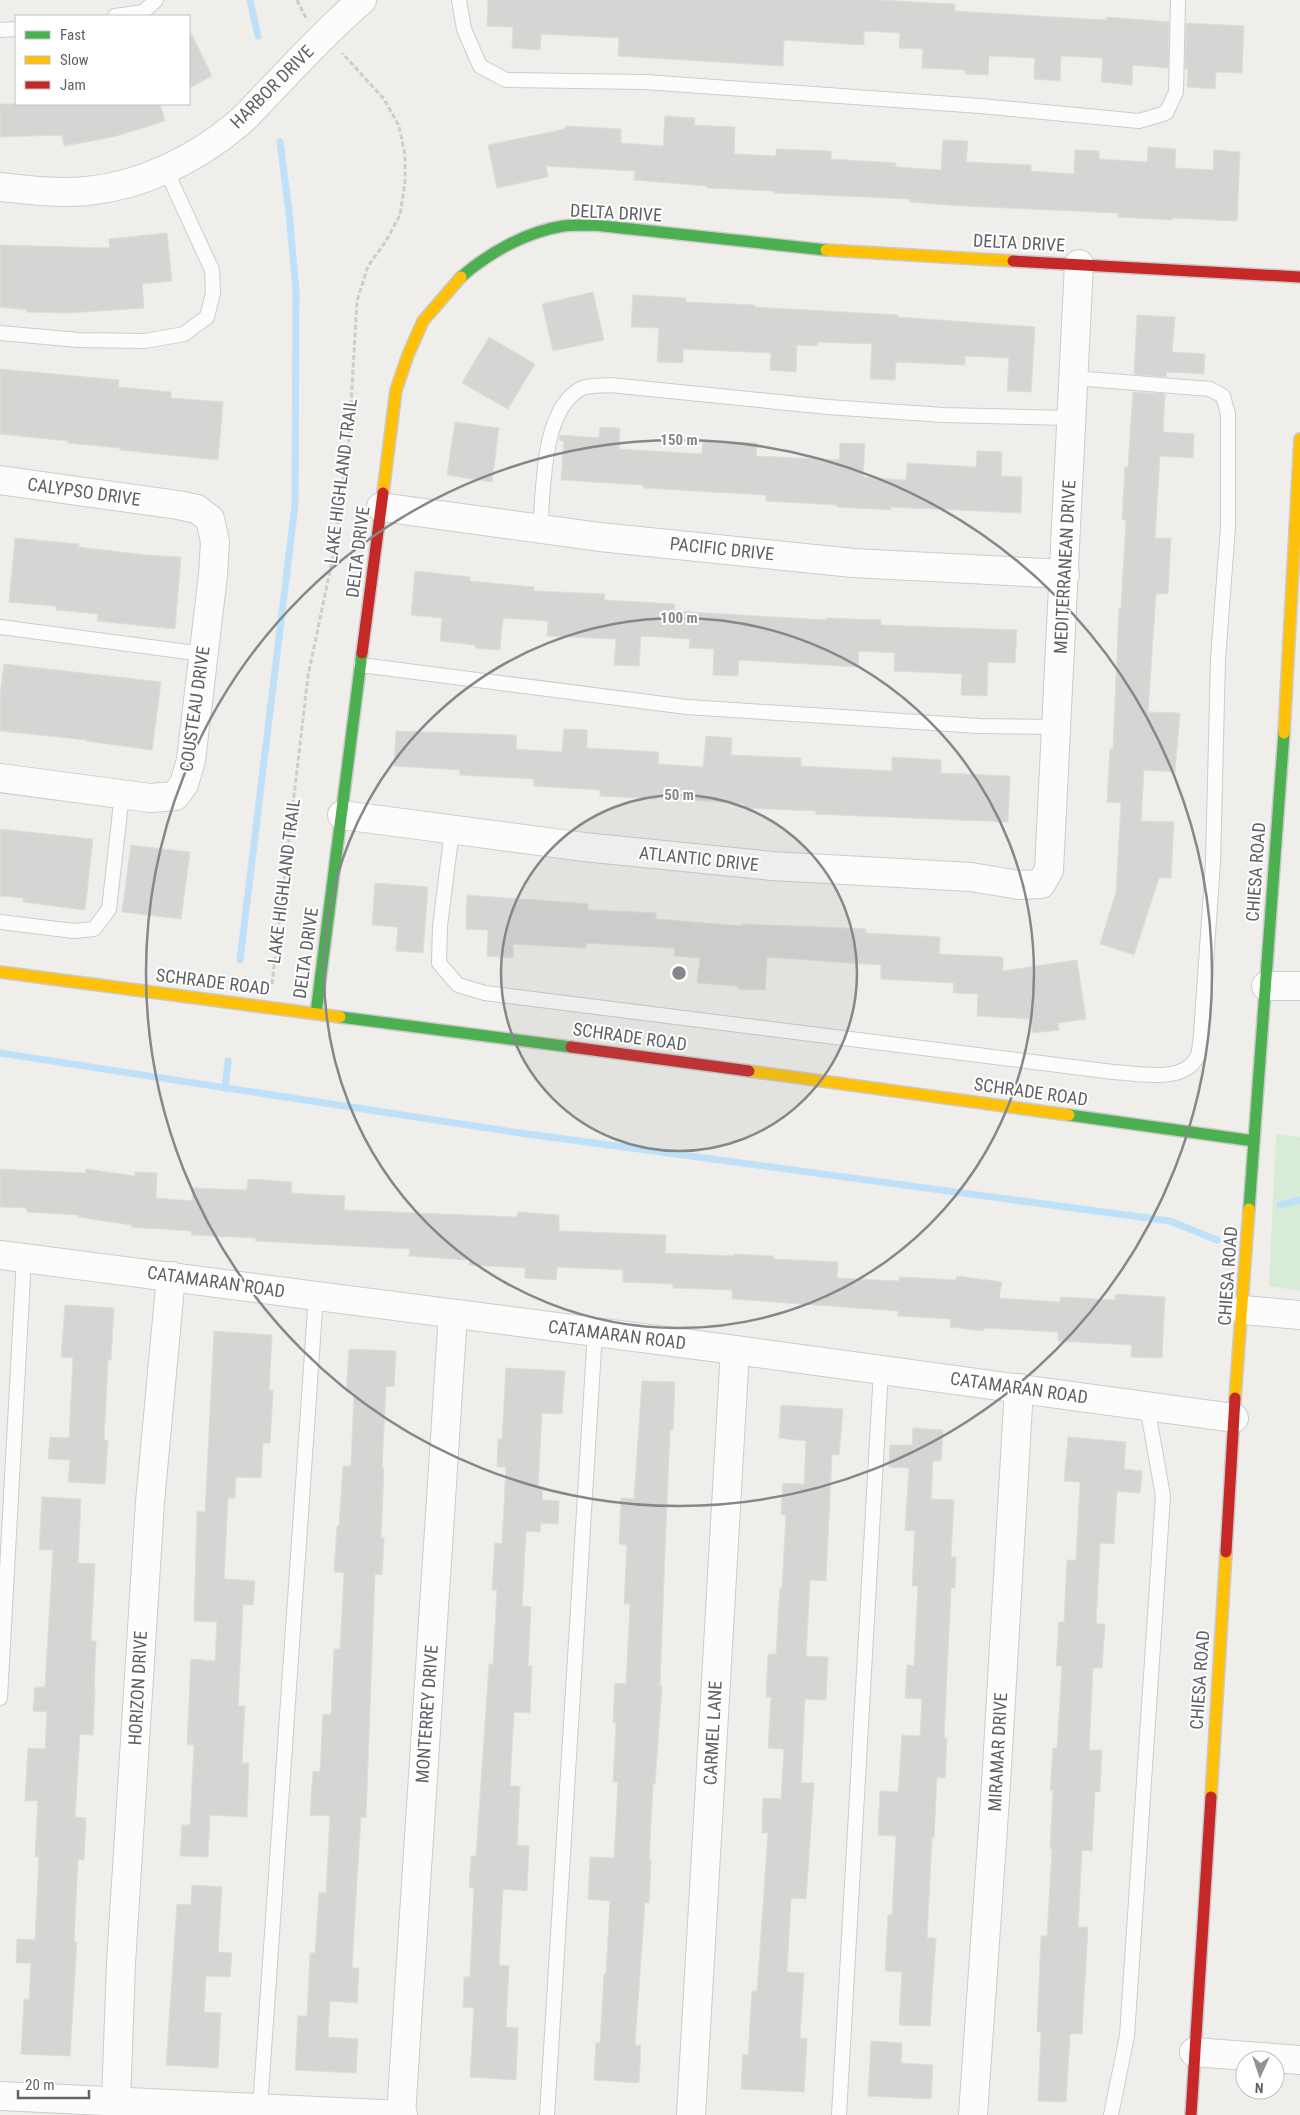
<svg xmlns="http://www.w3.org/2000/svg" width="1300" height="2115" font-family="'Roboto Condensed',sans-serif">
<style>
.green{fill:#d8ebd6}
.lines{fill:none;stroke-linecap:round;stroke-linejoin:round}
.stream{stroke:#bfe0f9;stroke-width:7}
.building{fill:#d6d5d3;stroke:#deddd9}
.lane-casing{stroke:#cbcccc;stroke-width:16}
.street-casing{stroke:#cbcccc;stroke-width:30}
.fast-casing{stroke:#cacacb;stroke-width:14}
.slow-casing{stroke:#cacacb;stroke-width:14}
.jam-casing{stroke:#cacacb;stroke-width:14}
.path{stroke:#cacfcc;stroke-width:3;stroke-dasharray:5 2.5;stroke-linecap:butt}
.lane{stroke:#fdfcfc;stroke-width:14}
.street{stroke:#fdfcfc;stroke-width:28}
.fast{stroke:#4caf50;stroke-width:11}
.slow{stroke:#ffc107;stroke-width:11}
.jam{stroke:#c62828;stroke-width:11}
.ring{fill:none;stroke:#84888a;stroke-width:2.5}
.labels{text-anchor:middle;stroke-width:4;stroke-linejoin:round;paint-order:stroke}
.street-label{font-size:18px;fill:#5f6368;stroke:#fff}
.centre{fill:#84888a;stroke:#fff;stroke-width:2.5}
.ring-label{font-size:15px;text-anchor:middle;font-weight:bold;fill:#84888a;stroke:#fff;stroke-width:4;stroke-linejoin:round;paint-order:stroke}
</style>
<rect width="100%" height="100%" fill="#efeeea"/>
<path class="green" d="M 1276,1134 L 1300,1137 L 1300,1291 L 1269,1286 Z"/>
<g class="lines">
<g class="stream">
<path d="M 250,0 L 258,36"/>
<path d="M 240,960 L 295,505 L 296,290 L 289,212 L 280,142"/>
<path d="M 0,1053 L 513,1132 L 1170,1221 L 1217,1240"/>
<path d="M 225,1088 L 228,1061"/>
<path d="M 1280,1205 L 1300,1200"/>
</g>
</g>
<g class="building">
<path d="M 488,0 L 878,0 L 955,4 L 955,11 L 1106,20 L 1106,17 L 1169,22 L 1168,68 L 1133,65 L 1132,85 L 1101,82 L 1103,58 L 1061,56 L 1060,81 L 1034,79 L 1035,58 L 989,56 L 988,75 L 965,74 L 965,70 L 922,68 L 923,49 L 899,48 L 900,33 L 864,31 L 864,45 L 784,40 L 783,66 L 618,56 L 619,38 L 541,34 L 540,50 L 512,48 L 513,27 L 487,26 Z"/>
<path d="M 1186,23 L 1244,26 L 1242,73 L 1216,72 L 1215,89 L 1187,87 L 1188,69 L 1185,69 Z"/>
<path d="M 189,29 L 212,76 L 189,88 Z"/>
<path d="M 0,104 L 160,104 L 165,121 L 113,137 L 64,146 L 62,135 L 0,137 Z"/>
<path d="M 665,116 L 695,118 L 694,125 L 735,127 L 734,154 L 776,156 L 776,149 L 831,151 L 831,159 L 896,163 L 896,167 L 941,170 L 943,140 L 968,141 L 966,162 L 1031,165 L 1031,171 L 1074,174 L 1075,150 L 1099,151 L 1099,159 L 1147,162 L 1148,147 L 1176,149 L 1175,168 L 1213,170 L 1214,150 L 1240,152 L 1237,221 L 1172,218 L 1172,220 L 1118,217 L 1118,213 L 963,206 L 910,202 L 910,199 L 774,193 L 774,191 L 707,188 L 707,186 L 634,180 L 635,171 L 546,166 L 548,177 L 497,188 L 488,145 L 565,129 L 566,126 L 621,129 L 621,143 L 663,146 Z"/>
<path d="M 167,233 L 172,281 L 142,284 L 144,308 L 68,313 L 27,312 L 27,310 L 0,307 L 0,245 L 110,248 L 109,239 Z"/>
<path d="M 593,292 L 604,340 L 553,351 L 542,304 Z"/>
<path d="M 633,295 L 686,298 L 686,302 L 755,305 L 755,307 L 898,315 L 898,317 L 1035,327 L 1031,392 L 1007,391 L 1009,358 L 965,356 L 965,365 L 896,362 L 895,380 L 870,379 L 872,344 L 818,342 L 817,346 L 797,345 L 796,372 L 770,370 L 771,353 L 683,349 L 683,363 L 657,362 L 659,328 L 631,327 Z"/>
<path d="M 1137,315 L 1175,317 L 1172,352 L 1205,354 L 1204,374 L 1167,372 L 1166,377 L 1134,374 Z"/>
<path d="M 489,337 L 535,364 L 508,409 L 462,383 Z"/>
<path d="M 0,369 L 119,380 L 118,387 L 171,392 L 171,398 L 223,402 L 218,460 L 120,450 L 120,448 L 68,443 L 68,441 L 0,434 Z"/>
<path d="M 1133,392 L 1165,394 L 1163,432 L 1194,434 L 1193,458 L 1160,456 L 1155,538 L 1171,538 L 1168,594 L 1156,594 L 1148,712 L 1180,713 L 1175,772 L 1144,770 L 1141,821 L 1174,822 L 1171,878 L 1159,878 L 1134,955 L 1100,944 L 1116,892 L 1121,803 L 1107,802 L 1110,749 L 1113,749 L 1119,608 L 1121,608 L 1126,520 L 1122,520 L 1125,467 L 1128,467 Z"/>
<path d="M 455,422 L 499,428 L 492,482 L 447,475 Z"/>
<path d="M 600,427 L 620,428 L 619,449 L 702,454 L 703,441 L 757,443 L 756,456 L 839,460 L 840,443 L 865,444 L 863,477 L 906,480 L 907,463 L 976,467 L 977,451 L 1002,452 L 1001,476 L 1022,477 L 1021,513 L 891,507 L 891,510 L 837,507 L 837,505 L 766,501 L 766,495 L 643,488 L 643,485 L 561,480 L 564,442 L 559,440 L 560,435 L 599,438 Z"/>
<path d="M 15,538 L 79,544 L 78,547 L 146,555 L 181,557 L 175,629 L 97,621 L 98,614 L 56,610 L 56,606 L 9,602 Z"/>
<path d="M 415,571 L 470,577 L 470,581 L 534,587 L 534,591 L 605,594 L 604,600 L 675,604 L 674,611 L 826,620 L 826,618 L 881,620 L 881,625 L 1017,630 L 1015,663 L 988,662 L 987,696 L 961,695 L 962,674 L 894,671 L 895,653 L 859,651 L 858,667 L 739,660 L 738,676 L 713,675 L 714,649 L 689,648 L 690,639 L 641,636 L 639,666 L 614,665 L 616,639 L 547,636 L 548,621 L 503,618 L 500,650 L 475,648 L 475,645 L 440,641 L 442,618 L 411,615 Z"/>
<path d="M 4,664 L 161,682 L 152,750 L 86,741 L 86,740 L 0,731 L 0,696 Z"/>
<path d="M 564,729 L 587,730 L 587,748 L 659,752 L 658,764 L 703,767 L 706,736 L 732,738 L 731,755 L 801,758 L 801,766 L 892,771 L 892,757 L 941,760 L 941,773 L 1010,776 L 1008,822 L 815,814 L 816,811 L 744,808 L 744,804 L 656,797 L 656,799 L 600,796 L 600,790 L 534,786 L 534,779 L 459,775 L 460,770 L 394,766 L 396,731 L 517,735 L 516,749 L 562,752 Z"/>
<path d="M 0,829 L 93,839 L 85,910 L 23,902 L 24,898 L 0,896 Z"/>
<path d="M 131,845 L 190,852 L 181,919 L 122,912 Z"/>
<path d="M 375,883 L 428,887 L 423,953 L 396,951 L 398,927 L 372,925 Z"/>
<path d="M 467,895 L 588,904 L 588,910 L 656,913 L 656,919 L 742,926 L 742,924 L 866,929 L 866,933 L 940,937 L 939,954 L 1003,957 L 1003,971 L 1077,960 L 1086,1019 L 1058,1023 L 1059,1030 L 1033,1033 L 1030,1019 L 977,1016 L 978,994 L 953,993 L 954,983 L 881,979 L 881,965 L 767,957 L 765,990 L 738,989 L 738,986 L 697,983 L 700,958 L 674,956 L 675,948 L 586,943 L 586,948 L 513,944 L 513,958 L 487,956 L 488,930 L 466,929 Z"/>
<path d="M 0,1169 L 85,1173 L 86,1169 L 135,1176 L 135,1172 L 157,1173 L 156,1198 L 192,1201 L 193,1188 L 247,1190 L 248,1179 L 292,1182 L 291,1193 L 345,1196 L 344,1210 L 517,1217 L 518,1212 L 559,1215 L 559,1231 L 666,1235 L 665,1253 L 734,1256 L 734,1254 L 774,1256 L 774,1259 L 838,1262 L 837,1278 L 899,1281 L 900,1277 L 956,1280 L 957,1276 L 1002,1282 L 999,1298 L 1060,1302 L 1060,1297 L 1115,1300 L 1116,1294 L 1165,1297 L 1162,1358 L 1131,1357 L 1132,1345 L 1058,1341 L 1058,1332 L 984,1328 L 984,1331 L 950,1327 L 951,1319 L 898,1316 L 898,1311 L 732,1299 L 732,1290 L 673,1288 L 673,1284 L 623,1282 L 623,1270 L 557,1267 L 556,1280 L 525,1278 L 525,1268 L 469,1265 L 470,1260 L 409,1256 L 410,1249 L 255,1241 L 256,1238 L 191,1235 L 191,1231 L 131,1227 L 132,1225 L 78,1217 L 79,1215 L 27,1212 L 27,1208 L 0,1207 Z"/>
<path d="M 65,1305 L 114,1308 L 111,1360 L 108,1360 L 104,1440 L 108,1440 L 105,1484 L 68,1482 L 70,1460 L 48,1459 L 50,1437 L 69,1438 L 73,1358 L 61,1357 Z"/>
<path d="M 214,1331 L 272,1335 L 269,1390 L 273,1391 L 270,1443 L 263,1443 L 261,1478 L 236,1477 L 235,1498 L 228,1498 L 224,1579 L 255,1581 L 253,1605 L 243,1604 L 238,1706 L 245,1706 L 242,1763 L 249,1763 L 247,1817 L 210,1815 L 208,1857 L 180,1856 L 182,1825 L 190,1825 L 194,1745 L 187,1745 L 191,1659 L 215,1661 L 217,1622 L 194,1621 L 197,1511 L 205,1512 Z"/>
<path d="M 349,1349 L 396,1351 L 394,1387 L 386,1386 L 382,1468 L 384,1468 L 381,1538 L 384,1538 L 382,1575 L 375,1574 L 366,1818 L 361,1817 L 357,1879 L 352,1968 L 359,1968 L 357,2003 L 330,2001 L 328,2037 L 358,2039 L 356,2073 L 295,2070 L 298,2016 L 307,2016 L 310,1953 L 315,1953 L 319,1892 L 326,1893 L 330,1816 L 310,1815 L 313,1771 L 320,1772 L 323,1714 L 331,1715 L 334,1649 L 340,1649 L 344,1573 L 334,1572 L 337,1526 L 339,1526 L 343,1466 L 351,1466 L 354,1392 L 346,1392 Z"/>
<path d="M 506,1368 L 565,1371 L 562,1414 L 542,1413 L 538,1487 L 543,1488 L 542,1500 L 559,1501 L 558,1524 L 541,1523 L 540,1532 L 526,1531 L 522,1606 L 531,1607 L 528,1666 L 532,1666 L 530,1713 L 514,1712 L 510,1786 L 520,1786 L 517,1845 L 529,1846 L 527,1891 L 503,1889 L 499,1965 L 509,1966 L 506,2027 L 518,2028 L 516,2080 L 470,2077 L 474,2008 L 463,2007 L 464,1977 L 470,1977 L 474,1888 L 469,1888 L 471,1856 L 476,1856 L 489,1664 L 493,1664 L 497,1590 L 492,1590 L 495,1543 L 502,1544 L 506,1467 L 497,1467 L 498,1439 L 502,1439 Z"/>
<path d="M 642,1381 L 675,1382 L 673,1430 L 670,1430 L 667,1500 L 660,1685 L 662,1686 L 655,1784 L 653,1784 L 649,1860 L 651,1860 L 649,1903 L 645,1902 L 635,2045 L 641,2045 L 639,2083 L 594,2080 L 596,2043 L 600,2043 L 604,1974 L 606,1974 L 610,1901 L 588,1899 L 590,1857 L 614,1858 L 618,1782 L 613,1782 L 616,1723 L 613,1723 L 615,1683 L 626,1684 L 630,1604 L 624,1604 L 627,1545 L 619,1544 L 621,1498 L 634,1499 Z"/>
<path d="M 781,1405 L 843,1409 L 839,1455 L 832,1454 L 826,1581 L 810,1580 L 806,1656 L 828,1657 L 826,1700 L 805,1699 L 801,1783 L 814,1783 L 806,1899 L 791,1898 L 787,1972 L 804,1973 L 800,2038 L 807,2039 L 804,2092 L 741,2089 L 743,2054 L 748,2055 L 752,1991 L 757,1991 L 768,1833 L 762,1833 L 763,1798 L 781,1799 L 784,1749 L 768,1748 L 771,1697 L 766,1697 L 768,1654 L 776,1654 L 780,1588 L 782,1588 L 786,1515 L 781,1515 L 783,1483 L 804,1484 L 806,1441 L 779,1438 Z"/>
<path d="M 913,1428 L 943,1430 L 941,1461 L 933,1461 L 931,1499 L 954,1500 L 951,1557 L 956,1557 L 955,1588 L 951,1588 L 944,1738 L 947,1738 L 945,1778 L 937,1777 L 934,1838 L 932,1838 L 927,1938 L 936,1938 L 930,2026 L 899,2025 L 902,1972 L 885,1971 L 888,1915 L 892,1915 L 896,1836 L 878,1835 L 880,1791 L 898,1792 L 902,1735 L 920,1736 L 922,1699 L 905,1698 L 907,1665 L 914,1666 L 918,1586 L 912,1586 L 915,1531 L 905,1530 L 909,1468 L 889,1467 L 890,1445 L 912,1445 Z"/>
<path d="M 1068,1437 L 1126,1442 L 1124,1469 L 1142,1471 L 1140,1493 L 1117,1491 L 1114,1544 L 1100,1543 L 1096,1624 L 1105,1624 L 1102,1668 L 1093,1668 L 1089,1750 L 1102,1750 L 1100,1792 L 1095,1792 L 1092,1851 L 1082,1850 L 1078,1927 L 1088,1927 L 1082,2034 L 1070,2034 L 1066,2102 L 1038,2101 L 1041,2032 L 1037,2032 L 1041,1936 L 1047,1936 L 1052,1849 L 1050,1849 L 1053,1790 L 1050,1790 L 1053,1748 L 1057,1748 L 1062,1666 L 1056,1666 L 1059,1622 L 1064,1622 L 1067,1560 L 1076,1560 L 1080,1482 L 1064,1481 Z"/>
<path d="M 42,1497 L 81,1499 L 78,1563 L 95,1564 L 91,1641 L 96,1641 L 94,1690 L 95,1690 L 93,1735 L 80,1734 L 75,1817 L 86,1818 L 84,1860 L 78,1859 L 74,1942 L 77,1942 L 70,2056 L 21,2054 L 24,1999 L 29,2000 L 31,1963 L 16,1963 L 17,1939 L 35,1940 L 39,1857 L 35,1857 L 38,1801 L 25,1801 L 28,1748 L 45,1749 L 47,1712 L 33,1711 L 35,1687 L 45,1687 L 53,1550 L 39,1550 Z"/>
<path d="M 192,1885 L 222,1887 L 218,1952 L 232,1953 L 230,1977 L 206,1976 L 204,2012 L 221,2013 L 218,2068 L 166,2065 L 177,1904 L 191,1905 Z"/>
<path d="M 871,2041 L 902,2043 L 901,2063 L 933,2065 L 931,2099 L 868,2096 Z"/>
</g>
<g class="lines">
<defs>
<g id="lane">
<path d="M 459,0 L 464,29 L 480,66 L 506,80 L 645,82 L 980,106 L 1139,121 L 1166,113 L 1176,92 L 1178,0"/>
<path d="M 115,16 L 143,12 L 156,0"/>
<path d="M 0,30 L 16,29"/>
<path d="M 0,333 L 79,340 L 145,341 L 184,334 L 207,317 L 213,293 L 212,270 L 166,170"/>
<path d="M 540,529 C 544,489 541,412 580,389 C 587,385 602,386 610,385 L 828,407 L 943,415 L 1072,418"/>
<path d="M 0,627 L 203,654"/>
<path d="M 361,665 L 687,707 L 979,726 L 1057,727"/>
<path d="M 452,830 L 440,926 L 439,963 L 458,985 L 485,993 L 1113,1072 C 1137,1073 1184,1084 1197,1057 C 1200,1051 1200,1041 1201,1034 L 1213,863 L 1218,659 L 1228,527 L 1228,414 L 1223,396 L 1210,389 L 1074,378"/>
<path d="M 0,922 L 74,931 L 94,929 L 109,909 L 122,794"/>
<path d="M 0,1698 L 24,1258"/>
<path d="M 260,2108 L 316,1295"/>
<path d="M 547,2115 L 595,1332"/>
<path d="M 839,2115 L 881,1370"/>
<path d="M 1111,2115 L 1127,2036 L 1163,1496 L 1147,1406"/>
</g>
<g id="street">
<path d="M 0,187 C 29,190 58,194 87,191 C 141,186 194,160 235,126 C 248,116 259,102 270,91 C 300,60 329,28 362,0"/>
<path d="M 0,480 L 178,505 L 197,509 L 210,519 L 215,542 L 213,575 L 191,760 L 184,784 L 175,796 L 150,798 L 0,778"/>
<path d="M 381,507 L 600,537 L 853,563 L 1065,574"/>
<path d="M 342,815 L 584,847 L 772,866 L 971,877 L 1019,885 L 1041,884 L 1049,870 L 1079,264"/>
<path d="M 1266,986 L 1300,986"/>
<path d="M 0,1255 L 735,1350 L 1234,1418"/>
<path d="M 1243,1310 L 1300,1315"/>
<path d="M 1194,2052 L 1300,2060"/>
<path d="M 0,2096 L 403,2115"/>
<path d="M 116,2101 L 121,1963 L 150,1502 L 171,1276"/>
<path d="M 401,2115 L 453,1314"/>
<path d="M 691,2115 L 735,1350"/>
<path d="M 973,2115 L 996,1784 L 1019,1388"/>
</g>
<g id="fast">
<path d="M 461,277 C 490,252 526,232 563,226 C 573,225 584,225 594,225 L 826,250"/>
<path d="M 316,1013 L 362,653"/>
<path d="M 340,1017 L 571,1047"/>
<path d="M 1069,1115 L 1254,1141"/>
<path d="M 1249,1209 L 1284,733"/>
</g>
<g id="slow">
<path d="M 826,250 L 1013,261"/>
<path d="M 383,493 L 396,390 L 408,355 L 423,321 L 461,277"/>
<path d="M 1284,733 L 1300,439"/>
<path d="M 0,972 L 340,1017"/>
<path d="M 749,1071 L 1069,1115"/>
<path d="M 1235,1398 L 1249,1209"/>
<path d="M 1211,1797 L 1226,1552"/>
</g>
<g id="jam">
<path d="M 1013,261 L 1300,277"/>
<path d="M 362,653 L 383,493"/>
<path d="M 571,1047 L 749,1071"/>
<path d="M 1226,1552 L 1235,1398"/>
<path d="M 1191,2115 L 1211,1797"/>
</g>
</defs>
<use href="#lane" class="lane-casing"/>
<use href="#street" class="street-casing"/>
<use href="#fast" class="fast-casing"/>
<use href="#slow" class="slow-casing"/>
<use href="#jam" class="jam-casing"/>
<g class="path">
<path d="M 297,0 L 306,18"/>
<path d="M 272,984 L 308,676 L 332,561 L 349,439 L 357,301 L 368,266 L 386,241 L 400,215 L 405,183 L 405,155 L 399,126 L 384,99 L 342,53"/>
</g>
<use href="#lane" class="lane"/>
<use href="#street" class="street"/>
<use href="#fast" class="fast"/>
<use href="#slow" class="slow"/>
<use href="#jam" class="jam"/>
</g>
<circle cx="679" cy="973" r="178" fill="#84888a" fill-opacity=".12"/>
<g class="ring">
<circle cx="679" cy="973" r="178"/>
<circle cx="679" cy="973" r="355"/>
<circle cx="679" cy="973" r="533"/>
</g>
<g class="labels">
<g class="street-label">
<text transform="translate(272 87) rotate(-45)" y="6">HARBOR DRIVE</text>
<text transform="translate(616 213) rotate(3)" y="6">DELTA DRIVE</text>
<text transform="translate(1019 243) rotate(3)" y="6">DELTA DRIVE</text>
<text transform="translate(341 481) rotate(-83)" y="6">LAKE HIGHLAND TRAIL</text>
<text transform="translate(84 492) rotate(8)" y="6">CALYPSO DRIVE</text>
<text transform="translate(722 549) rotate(6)" y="6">PACIFIC DRIVE</text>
<text transform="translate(358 552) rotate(-83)" y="6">DELTA DRIVE</text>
<text transform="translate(1065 567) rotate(-87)" y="6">MEDITERRANEAN DRIVE</text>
<text transform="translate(195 709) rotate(-82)" y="6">COUSTEAU DRIVE</text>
<text transform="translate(699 859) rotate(6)" y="6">ATLANTIC DRIVE</text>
<text transform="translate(1256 872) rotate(-86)" y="6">CHIESA ROAD</text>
<text transform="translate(284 881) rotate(-83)" y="6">LAKE HIGHLAND TRAIL</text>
<text transform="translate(306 953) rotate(-82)" y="6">DELTA DRIVE</text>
<text transform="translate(213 982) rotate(7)" y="6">SCHRADE ROAD</text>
<text transform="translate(630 1037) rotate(8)" y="6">SCHRADE ROAD</text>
<text transform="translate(1031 1092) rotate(8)" y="6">SCHRADE ROAD</text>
<text transform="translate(1228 1276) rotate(-86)" y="6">CHIESA ROAD</text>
<text transform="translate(216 1282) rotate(8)" y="6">CATAMARAN ROAD</text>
<text transform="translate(617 1335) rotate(7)" y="6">CATAMARAN ROAD</text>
<text transform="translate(1019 1388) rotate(8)" y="6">CATAMARAN ROAD</text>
<text transform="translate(1200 1680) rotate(-86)" y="6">CHIESA ROAD</text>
<text transform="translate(138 1688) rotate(-87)" y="6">HORIZON DRIVE</text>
<text transform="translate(427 1714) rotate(-86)" y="6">MONTERREY DRIVE</text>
<text transform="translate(713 1733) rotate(-87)" y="6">CARMEL LANE</text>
<text transform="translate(998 1752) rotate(-87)" y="6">MIRAMAR DRIVE</text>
</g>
</g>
<circle cx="679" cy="973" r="8" class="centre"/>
<g class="ring-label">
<text x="679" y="445">150 m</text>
<text x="679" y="623">100 m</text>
<text x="679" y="800">50 m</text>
</g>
<rect x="15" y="15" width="175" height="90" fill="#ffffff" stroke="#bfc1c3"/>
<rect x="25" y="31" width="25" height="8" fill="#4caf50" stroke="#bfc1c3"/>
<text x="60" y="40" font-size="15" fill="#5f6368">Fast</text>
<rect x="25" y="56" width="25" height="8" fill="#ffc107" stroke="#bfc1c3"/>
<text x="60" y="65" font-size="15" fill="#5f6368">Slow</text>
<rect x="25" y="81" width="25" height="8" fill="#c62828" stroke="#bfc1c3"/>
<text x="60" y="90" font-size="15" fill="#5f6368">Jam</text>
<g transform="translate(1260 2075) rotate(183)"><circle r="24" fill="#ffffff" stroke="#bfc1c3"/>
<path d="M0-4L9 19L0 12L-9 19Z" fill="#919496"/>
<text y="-8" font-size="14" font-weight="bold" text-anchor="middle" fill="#5f6368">N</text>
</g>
<path d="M18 2090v8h71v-8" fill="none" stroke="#5f6368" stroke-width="2.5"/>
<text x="25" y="2090" font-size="15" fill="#5f6368" stroke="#ffffff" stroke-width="4" paint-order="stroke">20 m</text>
</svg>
